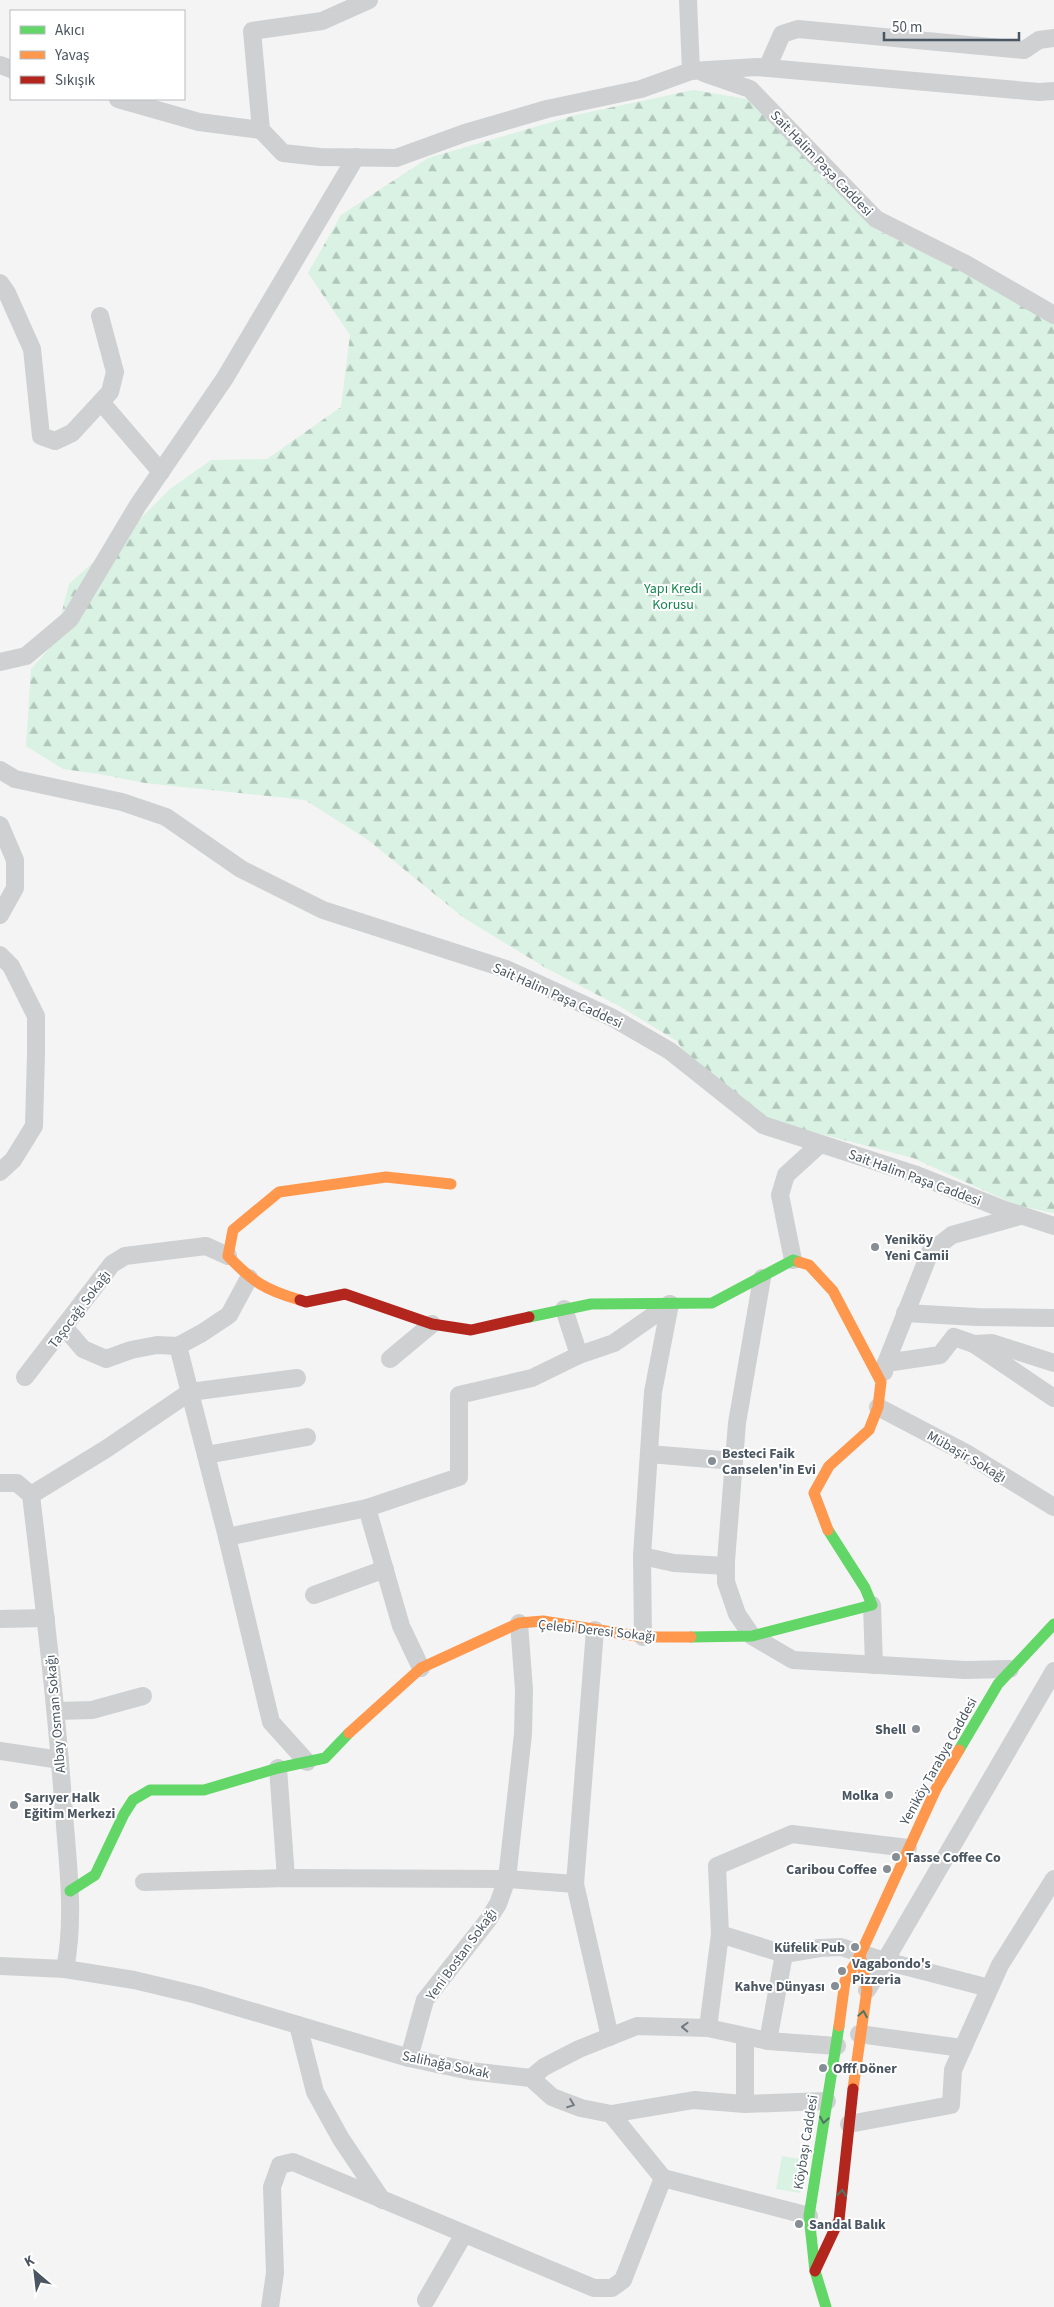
<svg xmlns="http://www.w3.org/2000/svg" width="1054" height="2307" font-family="'Source Sans 3',sans-serif">
<style>
.forest{fill:url(#forest-firs)}
.park{fill:#d9f2e3}
.lines{fill:none;stroke-linecap:round;stroke-linejoin:round}
.street{stroke:#ced0d2;stroke-width:18}
.fast{stroke:#63d668;stroke-width:11}
.slow{stroke:#ff974d;stroke-width:11}
.jam{stroke:#b3261e;stroke-width:11}
.oneway{stroke:#507663}
.oneway2{stroke:#727b83}
.poi-dot{fill:#868d94;stroke:#fff;stroke-width:2}
.labels{text-anchor:middle;stroke-width:4;stroke-linejoin:round;paint-order:stroke}
.street-label{font-size:14px;fill:#4a5661;stroke:#fff}
.park-label{font-size:14px;fill:#17864f;stroke:#fff}
.poi-label{font-size:14px;font-weight:bold;fill:#4a5661;stroke:#fff;text-anchor:start}
</style>
<defs>
<pattern id="forest-firs" width="22" height="20" patternUnits="userSpaceOnUse" patternTransform="scale(1.25)"><rect width="22" height="20" fill="#d9f2e3"/><path d="M5 1l3.5 6h-7zM16 11l3.5 6h-7z" fill="#b2c7bb"/></pattern>
</defs>
<rect width="100%" height="100%" fill="#f4f4f4"/>
<path class="forest" d="M 693,90 L 753,100 L 817,165 L 873,228 L 958,269 L 1054,323 L 1054,1213 L 1016,1205 L 913,1158 L 775,1122 L 710,1093 L 677,1041 L 619,1006 L 546,968 L 464,918 L 368,840 L 305,800 L 145,783 L 99,774 L 63,769 L 26,746 L 31,669 L 54,643 L 69,584 L 130,529 L 170,489 L 211,460 L 267,459 L 341,407 L 350,335 L 308,273 L 341,215 L 428,158 L 576,115 Z"/>
<path class="park" d="M 782,2156 L 806,2160 L 800,2193 L 776,2189 Z"/>
<g class="lines">
<g class="street">
<path d="M 369,0 L 322,21 L 252,31 L 261,130 L 283,153 L 320,157 L 396,158 L 465,133 L 547,109 L 641,89 L 691,71 L 757,67 L 1039,92 L 1054,91"/>
<path d="M 688,0 L 691,71"/>
<path d="M 0,65 L 11,69"/>
<path d="M 767,68 L 782,34 L 798,29 L 1024,50 L 1039,40 L 1054,38"/>
<path d="M 704,73 L 750,89 L 876,219 L 966,264 L 1054,315"/>
<path d="M 118,99 L 199,122 L 261,130"/>
<path d="M 0,283 L 7,293 L 32,349 L 41,436 L 55,441 L 72,433 L 110,392 L 115,372 L 100,316"/>
<path d="M 101,402 L 161,472"/>
<path d="M 0,662 L 26,656 L 70,619 L 138,505 L 225,378 L 356,157"/>
<path d="M 0,770 L 15,779 L 122,802 L 166,817 L 241,869 L 323,910 L 506,969 L 613,1018 L 670,1051 L 763,1125 L 917,1175 L 1005,1210 L 1054,1226"/>
<path d="M 0,825 L 15,860 L 15,888 L 0,915"/>
<path d="M 0,955 L 11,966 L 36,1016 L 36,1054 L 34,1126 L 13,1160 L 0,1172"/>
<path d="M 793,1260 L 780,1195 L 786,1175 L 820,1144"/>
<path d="M 762,1278 L 737,1423 L 726,1561 L 726,1582 L 737,1614 L 752,1636 L 793,1660 L 965,1670 L 1010,1669"/>
<path d="M 670,1304 L 653,1392 L 642,1556 L 674,1563 L 726,1566"/>
<path d="M 905,1313 L 977,1317 L 1054,1318"/>
<path d="M 65,1328 L 83,1349 L 106,1359 L 131,1350 L 157,1345 L 178,1346 L 202,1333 L 229,1315 L 249,1278"/>
<path d="M 974,1344 L 1054,1398"/>
<path d="M 178,1346 L 227,1537 L 367,1508 L 401,1626 L 421,1668"/>
<path d="M 579,1355 L 614,1343 L 670,1304"/>
<path d="M 390,1359 L 432,1324"/>
<path d="M 886,1363 L 930,1252 L 952,1235 L 1020,1216"/>
<path d="M 884,1372 L 886,1363 L 940,1355 L 954,1337 L 974,1344 L 992,1343 L 1054,1363"/>
<path d="M 25,1377 L 112,1264 L 125,1256 L 206,1246 L 228,1256"/>
<path d="M 878,1407 L 966,1453 L 1054,1507"/>
<path d="M 649,1454 L 734,1461"/>
<path d="M 206,1455 L 307,1437"/>
<path d="M 0,1483 L 17,1483 L 31,1495 L 33,1512 C 45,1612 57,1713 64,1814 C 68,1865 75,1919 65,1969"/>
<path d="M 31,1495 L 106,1449 L 190,1392 L 297,1378"/>
<path d="M 367,1508 L 459,1477 L 459,1395 L 532,1378 L 579,1355 L 564,1309"/>
<path d="M 227,1537 L 271,1722 L 307,1762"/>
<path d="M 642,1556 L 643,1637"/>
<path d="M 314,1595 L 385,1569"/>
<path d="M 872,1605 L 874,1665"/>
<path d="M 0,1619 L 46,1618"/>
<path d="M 56,1711 L 92,1710 L 143,1696"/>
<path d="M 0,1751 L 60,1760"/>
<path d="M 278,1768 L 286,1878"/>
<path d="M 144,1882 L 286,1878 L 507,1879 L 575,1884 L 610,2037"/>
<path d="M 575,1884 L 595,1630"/>
<path d="M 0,1966 L 65,1969 L 134,1980 L 197,1995 L 409,2058 L 470,2071 L 531,2078 L 552,2097 L 581,2108 L 611,2114 L 694,2100 L 745,2104 L 827,2101"/>
<path d="M 989,1988 L 885,1961 L 1054,1671"/>
<path d="M 867,1990 L 885,1961 L 841,1947 L 820,1948 L 784,1954 L 720,1934 L 717,1866 L 792,1834 L 908,1848"/>
<path d="M 298,2025 L 315,2092 L 341,2139 L 382,2200"/>
<path d="M 708,2028 L 720,1934"/>
<path d="M 859,2034 L 962,2048"/>
<path d="M 768,2041 L 784,1954"/>
<path d="M 409,2058 L 425,2000 L 488,1920 L 498,1904 L 507,1879 L 523,1734 L 524,1690 L 519,1623"/>
<path d="M 531,2078 L 544,2067 L 579,2049 L 637,2026 L 708,2028 L 768,2041 L 837,2046"/>
<path d="M 745,2104 L 745,2037"/>
<path d="M 611,2114 L 663,2178"/>
<path d="M 849,2124 L 951,2105 L 953,2070 L 1000,1965 L 1054,1879"/>
<path d="M 426,2300 L 464,2234"/>
<path d="M 270,2307 L 275,2273 L 272,2187 L 280,2165 L 293,2162 L 594,2288 L 612,2288 L 623,2280 L 663,2178 L 809,2216"/>
</g>
<g class="fast">
<path d="M 529,1317 L 591,1304 L 712,1303 L 793,1260 L 799,1262"/>
<path d="M 691,1637 L 752,1636 L 872,1605 L 865,1588 L 828,1530"/>
<path d="M 959,1750 L 998,1684 L 1054,1624"/>
<path d="M 70,1891 L 95,1875 L 124,1814 L 133,1800 L 150,1790 L 204,1790 L 278,1768 L 325,1758 L 349,1733"/>
<path d="M 826,2307 L 815,2271 L 809,2216 L 839,2026"/>
</g>
<g class="slow">
<path d="M 799,1262 L 809,1265 L 833,1291 L 881,1382 L 878,1407 L 869,1430 L 829,1466 L 814,1493 L 828,1530"/>
<path d="M 300,1300 C 265,1290 253,1282 228,1256 L 233,1230 L 279,1192 L 386,1177 L 451,1184"/>
<path d="M 349,1733 L 421,1668 L 519,1623 L 543,1621 L 643,1637 L 691,1637"/>
<path d="M 839,2026 L 845,1981 L 860,1955 L 936,1789 L 959,1750"/>
<path d="M 853,2089 L 867,1990 L 860,1955"/>
</g>
<g class="jam">
<path d="M 300,1300 L 306,1302 L 345,1294 L 432,1324 L 471,1330 L 529,1317"/>
<path d="M 815,2271 L 839,2220 L 853,2089"/>
</g>
</g>
<defs><path id="oneway-chevron" d="M-2-3.5L2.5 0L-2 3.5" fill="none" stroke-width="1.6" stroke-linecap="round" stroke-linejoin="round" transform="scale(1.25)"/></defs>
<g class="oneway">
<use href="#oneway-chevron" transform="translate(863 2014) rotate(-80)"/>
<use href="#oneway-chevron" transform="translate(824 2120) rotate(99)"/>
<use href="#oneway-chevron" transform="translate(842 2193) rotate(-84)"/>
</g>
<g class="oneway2">
<use href="#oneway-chevron" transform="translate(685 2027) rotate(-178)"/>
<use href="#oneway-chevron" transform="translate(571 2104) rotate(21)"/>
</g>
<g class="poi-dot">
<circle cx="875" cy="1247" r="5"/>
<circle cx="712" cy="1461" r="5"/>
<circle cx="916" cy="1729" r="5"/>
<circle cx="889" cy="1795" r="5"/>
<circle cx="14" cy="1805" r="5"/>
<circle cx="896" cy="1857" r="5"/>
<circle cx="887" cy="1869" r="5"/>
<circle cx="855" cy="1947" r="5"/>
<circle cx="842" cy="1971" r="5"/>
<circle cx="835" cy="1986" r="5"/>
<circle cx="823" cy="2068" r="5"/>
<circle cx="799" cy="2224" r="5"/>
</g>
<g class="labels">
<g class="street-label">
<text transform="translate(822 163) rotate(46)" y="5">Sait Halim Paşa Caddesi</text>
<text transform="translate(558 995) rotate(24)" y="5">Sait Halim Paşa Caddesi</text>
<text transform="translate(915 1177) rotate(20)" y="5">Sait Halim Paşa Caddesi</text>
<text transform="translate(79 1309) rotate(-53)" y="5">Taşocağı Sokağı</text>
<text transform="translate(967 1456) rotate(30)" y="5">Mübaşir Sokağı</text>
<text transform="translate(597 1630) rotate(6)" y="5">Çelebi Deresi Sokağı</text>
<text transform="translate(55 1714) rotate(-95)" y="5">Albay Osman Sokağı</text>
<text transform="translate(938 1761) rotate(-61)" y="5">Yeniköy Tarabya Caddesi</text>
<text transform="translate(461 1954) rotate(-54)" y="5">Yeni Bostan Sokağı</text>
<text transform="translate(446 2064) rotate(12)" y="5">Salihağa Sokak</text>
<text transform="translate(805 2142) rotate(-81)" y="5">Köybaşı Caddesi</text>
</g>
<g class="park-label">
<text x="673" y="593">Yapı Kredi<tspan x="673" dy="16">Korusu</tspan></text>
</g>
<g class="poi-label">
<text x="885" y="1244">Yeniköy<tspan x="885" dy="16">Yeni Camii</tspan></text>
<text x="722" y="1458">Besteci Faik<tspan x="722" dy="16">Canselen'in Evi</tspan></text>
<text x="906" y="1734" text-anchor="end">Shell</text>
<text x="879" y="1800" text-anchor="end">Molka</text>
<text x="24" y="1802">Sarıyer Halk<tspan x="24" dy="16">Eğitim Merkezi</tspan></text>
<text x="906" y="1862">Tasse Coffee Co</text>
<text x="877" y="1874" text-anchor="end">Caribou Coffee</text>
<text x="845" y="1952" text-anchor="end">Küfelik Pub</text>
<text x="852" y="1968">Vagabondo's<tspan x="852" dy="16">Pizzeria</tspan></text>
<text x="825" y="1991" text-anchor="end">Kahve Dünyası</text>
<text x="833" y="2073">Offf Döner</text>
<text x="809" y="2229">Sandal Balık</text>
</g>
</g>
<rect x="10" y="10" width="175" height="90" fill="#ffffff" stroke="#b7bbc0"/>
<rect x="20" y="26" width="25" height="8" fill="#63d668" stroke="#b7bbc0"/>
<text x="55" y="35" font-size="15" fill="#4a5661">Akıcı</text>
<rect x="20" y="51" width="25" height="8" fill="#ff974d" stroke="#b7bbc0"/>
<text x="55" y="60" font-size="15" fill="#4a5661">Yavaş</text>
<rect x="20" y="76" width="25" height="8" fill="#b3261e" stroke="#b7bbc0"/>
<text x="55" y="85" font-size="15" fill="#4a5661">Sıkışık</text>
<g transform="translate(35 2272) rotate(332)" stroke="#ffffff" stroke-width="4" paint-order="stroke">
<path d="M0-4L9 19L0 12L-9 19Z" fill="#4a5661"/>
<text y="-8" font-size="14" font-weight="bold" text-anchor="middle" fill="#4a5661">K</text>
</g>
<path d="M884 32v8h135v-8" fill="none" stroke="#4a5661" stroke-width="2.5"/>
<text x="892" y="32" font-size="15" fill="#4a5661" stroke="#ffffff" stroke-width="4" paint-order="stroke">50 m</text>
</svg>
